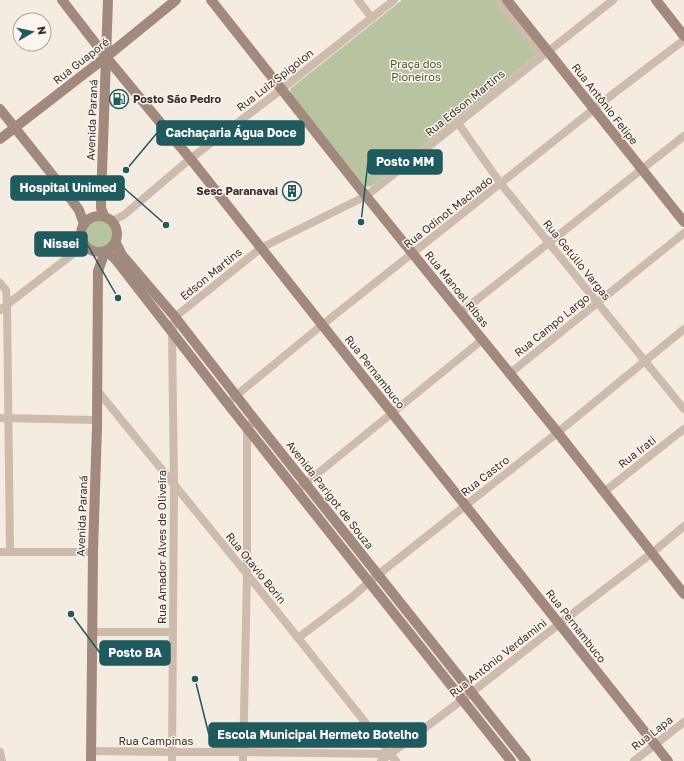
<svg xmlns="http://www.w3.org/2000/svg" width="684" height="761" font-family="'Golos Text',sans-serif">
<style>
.green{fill:#b8c4a0}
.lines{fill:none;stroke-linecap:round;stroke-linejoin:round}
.street{stroke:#cdbbac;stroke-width:8}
.secondary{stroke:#a18a7d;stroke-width:10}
.labels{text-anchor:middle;stroke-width:3;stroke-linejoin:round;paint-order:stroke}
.street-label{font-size:11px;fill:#3b302b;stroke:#fbf5ee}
.park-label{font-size:11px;fill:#4a5a2e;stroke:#fbf5ee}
.poi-label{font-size:11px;font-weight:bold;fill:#3b302b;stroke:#fbf5ee;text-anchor:start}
.leader{fill:none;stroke:#1f5a5e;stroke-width:1.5}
.callout-dot{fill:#1f5a5e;stroke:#fbf5ee;stroke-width:1.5}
.callout{fill:#1f5a5e;stroke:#1f5a5e;stroke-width:1.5}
.callout-label{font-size:12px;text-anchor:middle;font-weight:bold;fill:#fff}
</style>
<rect width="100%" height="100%" fill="#f4ebe1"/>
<g class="green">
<path d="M 402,0 L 496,0 L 537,53 L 537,55 L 372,186 L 367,187 L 364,185 L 291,94 L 290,90 L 291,88 Z"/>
<circle cx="99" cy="234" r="14"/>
</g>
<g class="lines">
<g class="street">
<path d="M 358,0 L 372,18"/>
<path d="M 498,0 L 542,55"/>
<path d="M 458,123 L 501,184 L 684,409"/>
<path d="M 112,221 L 124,215 L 190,159 L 282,89 L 394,0"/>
<path d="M 0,283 L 6,290 L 7,304 L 10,552"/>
<path d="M 0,310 L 74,253 L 84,244"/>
<path d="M 460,313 L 684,136"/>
<path d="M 509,374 L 684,233"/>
<path d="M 97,390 L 247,574 L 396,761"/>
<path d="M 227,403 L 322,325 L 613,94 L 684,40"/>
<path d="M 0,418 L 97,420"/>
<path d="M 296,491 L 482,340"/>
<path d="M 604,492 L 684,429"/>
<path d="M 0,552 L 93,552"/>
<path d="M 92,632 L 173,632"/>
<path d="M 298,638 L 352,597 L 369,582 L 557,433 L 684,329"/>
<path d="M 91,751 L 172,752 L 244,752 L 390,754"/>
<path d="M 0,752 L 2,761"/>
<path d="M 172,761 L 174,485 L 172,333 L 175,317 L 261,248 L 366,196 L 613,0"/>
<path d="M 243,761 L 247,574 L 247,428 L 255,420"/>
<path d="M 381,761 L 462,700 L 559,624 L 652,553 L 684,526"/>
<path d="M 634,761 L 684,722"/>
</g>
<g class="secondary">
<path d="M 62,0 L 106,57 L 193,162 L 668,761"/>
<path d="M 211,0 L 366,196 L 558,433 L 684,594"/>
<path d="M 507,0 L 684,222"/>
<path d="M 656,0 L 684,36"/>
<path d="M 0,109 L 62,187 L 79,210 L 84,224"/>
<path d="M 0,139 L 106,57 L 176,0"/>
<circle cx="99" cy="234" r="18"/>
<path d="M 104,216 L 101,208 L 101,201 L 108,0"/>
<path d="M 116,243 L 122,255 L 175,317 L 255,420 L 526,761"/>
<path d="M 107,251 L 116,260 L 227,403 L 511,761"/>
<path d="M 91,761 L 93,552 L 97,427 L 98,271 L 105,252"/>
</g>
</g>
<defs>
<symbol id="fuel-ring" viewBox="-11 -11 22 22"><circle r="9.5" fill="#fbf5ee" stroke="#1f5a5e" stroke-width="1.5"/><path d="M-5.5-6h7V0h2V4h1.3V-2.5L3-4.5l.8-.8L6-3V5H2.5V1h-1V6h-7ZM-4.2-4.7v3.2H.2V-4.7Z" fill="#1f5a5e"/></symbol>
<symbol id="building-ring" viewBox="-11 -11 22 22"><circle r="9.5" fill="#fbf5ee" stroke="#1f5a5e" stroke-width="1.5"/><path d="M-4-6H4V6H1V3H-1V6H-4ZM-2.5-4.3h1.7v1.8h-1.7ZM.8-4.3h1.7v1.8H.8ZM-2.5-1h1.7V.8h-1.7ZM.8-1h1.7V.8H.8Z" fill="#1f5a5e"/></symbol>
</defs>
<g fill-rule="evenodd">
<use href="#fuel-ring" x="108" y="88" width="22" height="22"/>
<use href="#building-ring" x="281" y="180" width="22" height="22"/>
</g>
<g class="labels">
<g class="street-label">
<text transform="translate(81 61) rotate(-38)" y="4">Rua Guaporé</text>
<text transform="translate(275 80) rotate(-38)" y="4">Rua Luiz Spigolon</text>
<text transform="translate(465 103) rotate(-39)" y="4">Rua Edson Martins</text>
<text transform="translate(605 104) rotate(52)" y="4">Rua Antônio Felipe</text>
<text transform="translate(92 120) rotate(-88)" y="4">Avenida Paraná</text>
<text transform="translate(448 212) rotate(-38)" y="4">Rua Odinot Machado</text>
<text transform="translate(577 260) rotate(51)" y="4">Rua Getúlio Vargas</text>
<text transform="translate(211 274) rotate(-39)" y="4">Edson Martins</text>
<text transform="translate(457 289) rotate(51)" y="4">Rua Manoel Ribas</text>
<text transform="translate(552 325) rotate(-39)" y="4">Rua Campo Largo</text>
<text transform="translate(375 372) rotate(52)" y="4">Rua Pernambuco</text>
<text transform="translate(637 452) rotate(-38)" y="4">Rua Irati</text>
<text transform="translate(485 476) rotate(-38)" y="4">Rua Castro</text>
<text transform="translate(330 495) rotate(52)" y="4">Avenida Parigot de Souza</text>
<text transform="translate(82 516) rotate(-88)" y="4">Avenida Paraná</text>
<text transform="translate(162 547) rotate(-90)" y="4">Rua Amador Alves de Oliveira</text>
<text transform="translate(256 568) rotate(51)" y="4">Rua Otavio Borin</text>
<text transform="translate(576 626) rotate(52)" y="4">Rua Pernambuco</text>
<text transform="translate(498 658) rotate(-38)" y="4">Rua Antônio Verdamini</text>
<text transform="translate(652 733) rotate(-38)" y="4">Rua Lapa</text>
<text x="156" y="745">Rua Campinas</text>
</g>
<g class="park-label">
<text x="416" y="68">Praça dos<tspan x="416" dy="13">Pioneiros</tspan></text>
</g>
<g class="poi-label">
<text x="133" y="103">Posto São Pedro</text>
<text x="278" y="195" text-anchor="end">Sesc Paranavai</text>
</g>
</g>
<path class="leader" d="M126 170L157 133M361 222L368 162M166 225L124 188M118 298L87 244M71 614L100 653M195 679L209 735"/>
<g class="callout-dot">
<circle cx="126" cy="170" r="4"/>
<circle cx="361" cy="222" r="4"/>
<circle cx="166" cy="225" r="4"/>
<circle cx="118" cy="298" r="4"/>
<circle cx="71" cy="614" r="4"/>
<circle cx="195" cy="679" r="4"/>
</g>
<g class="callout">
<rect x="157" y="121" width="147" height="24" rx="4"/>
<rect x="368" y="150" width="74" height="24" rx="4"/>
<rect x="11" y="176" width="113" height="24" rx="4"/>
<rect x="35" y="232" width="52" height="24" rx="4"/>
<rect x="100" y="641" width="70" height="24" rx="4"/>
<rect x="209" y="723" width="217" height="24" rx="4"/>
</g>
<g class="callout-label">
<text x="231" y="137">Cachaçaria Água Doce</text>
<text x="405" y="166">Posto MM</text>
<text x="68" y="192">Hospital Unimed</text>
<text x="61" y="248">Nissei</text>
<text x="135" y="657">Posto BA</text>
<text x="318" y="739">Escola Municipal Hermeto Botelho</text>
</g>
<g transform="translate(32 32) rotate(81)"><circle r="19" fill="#fbf5ee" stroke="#aea6a0"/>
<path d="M0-3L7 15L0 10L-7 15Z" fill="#1f5a5e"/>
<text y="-6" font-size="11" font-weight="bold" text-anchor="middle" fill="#3b302b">N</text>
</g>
</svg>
